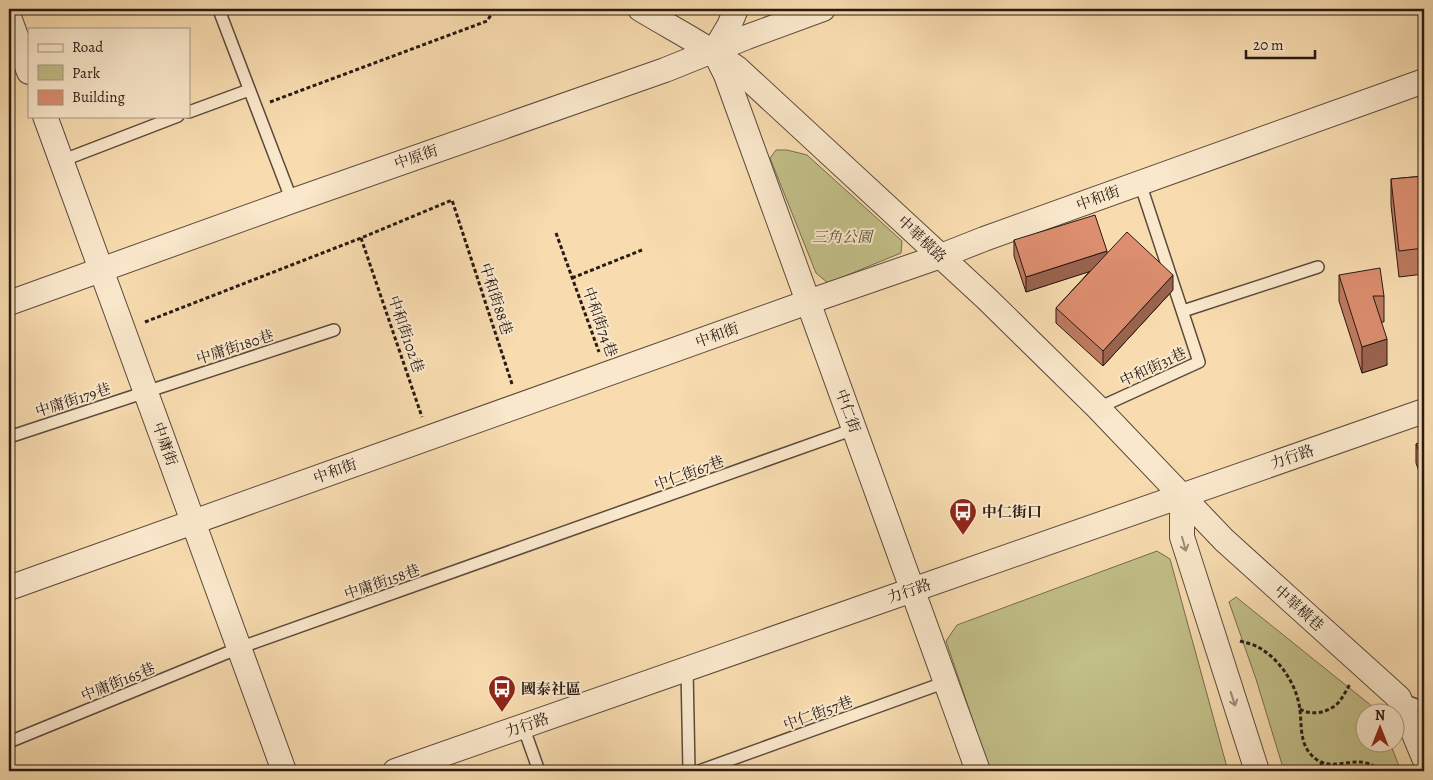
<svg xmlns="http://www.w3.org/2000/svg" width="1433" height="780" font-family="Alegreya,'Noto Serif TC',serif">
<style>
.green{fill:#c2bf88;stroke:#756c4e}
.lines{fill:none;stroke-linecap:round;stroke-linejoin:round}
.service-casing{stroke:#5c4a3b;stroke-width:14}
.minor-casing{stroke:#5c4a3b;stroke-width:26}
.path{stroke:#281a14;stroke-width:3;stroke-dasharray:4 2.5;stroke-linecap:butt}
.service{stroke:#fae8cc;stroke-width:11}
.minor{stroke:#fae8cc;stroke-width:24}
.wall{fill:#bd7a5f;stroke:#281a14}
.shaded-wall{fill:#9a634e;stroke:#281a14}
.building{fill:#dc8e6f;stroke:#281a14}
.oneway{stroke:#9c8b79}
.labels{text-anchor:middle;stroke-width:4;stroke-linejoin:round;paint-order:stroke}
.street-label{font-size:15px;fill:#281a14;stroke:#fae8cc}
.park-label{font-size:15px;font-style:italic;fill:#564c37;stroke:#fae8cc}
.poi-label{font-size:15px;font-weight:bold;fill:#281a14;stroke:#fae8cc;text-anchor:start}
</style>
<rect width="100%" height="100%" fill="#f8dcb0"/>
<filter id="stains"><feTurbulence type="fractalNoise" baseFrequency=".004" numOctaves="4"/><feColorMatrix values="0 0 0 0 .2 0 0 0 0 .09 0 0 0 0 .02 0 0 0 .5 -.17"/></filter>
<radialGradient id="worn" r=".72"><stop offset=".6" stop-color="#630" stop-opacity="0"/><stop offset="1" stop-color="#630" stop-opacity=".3"/></radialGradient>
<g class="green">
<path d="M 776,150 L 787,150 L 807,155 L 902,241 L 901,253 L 828,283 L 816,273 L 770,158 Z"/>
<path d="M 1157,551 L 1170,559 L 1228,771 L 990,771 L 946,641 L 957,625 Z"/>
<path d="M 1236,597 L 1378,711 L 1378,712 L 1366,712 L 1366,742 L 1390,743 L 1401,771 L 1284,771 L 1256,679 L 1229,602 Z"/>
</g>
<g class="lines">
<defs>
<g id="service">
<path d="M 219,10 L 292,201"/>
<path d="M 189,112 L 249,90"/>
<path d="M 61,161 L 178,116"/>
<path d="M 1183,311 L 1318,267"/>
<path d="M 1098,408 L 1199,362 L 1140,183"/>
<path d="M 9,437 L 334,330"/>
<path d="M 687,669 L 689,771"/>
<path d="M 1401,699 L 1424,708"/>
<path d="M 523,726 L 539,771"/>
<path d="M 9,742 L 239,648 L 854,429"/>
<path d="M 699,771 L 946,682"/>
</g>
<g id="minor">
<path d="M 640,9 C 673,29 707,46 738,69 L 987,299 L 1098,408 L 1224,540 L 1399,698 L 1424,758"/>
<path d="M 736,9 L 729,26 L 714,51 L 726,75 L 978,771"/>
<path d="M 9,17 L 29,72"/>
<path d="M 45,116 L 284,771"/>
<path d="M 9,303 L 292,201 L 665,70 L 747,37 L 823,9"/>
<path d="M 1182,495 L 1182,537 L 1257,771"/>
<path d="M 9,588 L 808,302 L 941,256 L 984,239 L 1424,81"/>
<path d="M 395,771 L 1424,411"/>
</g>
</defs>
<use href="#service" class="service-casing"/>
<use href="#minor" class="minor-casing"/>
<g class="path">
<path d="M 270,102 L 487,21 L 495,9"/>
<path d="M 556,233 L 599,352"/>
<path d="M 361,238 L 422,417"/>
<path d="M 572,278 L 642,250"/>
<path d="M 145,322 L 361,238 L 452,200 L 512,384"/>
<path d="M 1240,641 C 1246,643 1253,644 1258,647 C 1280,659 1297,685 1300,710 C 1302,729 1299,749 1319,761 C 1331,768 1348,761 1361,762 C 1365,762 1369,764 1372,765 L 1376,771"/>
<path d="M 1300,709 C 1311,716 1327,713 1337,704 C 1342,699 1346,691 1350,684"/>
<path d="M 1321,762 L 1322,771"/>
</g>
<use href="#service" class="service"/>
<use href="#minor" class="minor"/>
</g>
<g class="wall">
<path d="M 1424,176 L 1424,274 L 1399,277 L 1391,205 L 1391,179 Z"/>
<path d="M 1014,240 L 1107,254 L 1173,290 L 1103,366 L 1056,323 L 1056,308 L 1090,271 L 1026,292 L 1014,256 Z"/>
<path d="M 1339,275 L 1384,296 L 1384,322 L 1381,322 L 1387,365 L 1362,373 L 1339,301 Z"/>
<path d="M 1424,441 L 1424,485 L 1416,463 L 1416,444 Z"/>
</g>
<g class="shaded-wall">
<path d="M 1107,251 L 1107,266 L 1026,292 L 1026,277 Z"/>
<path d="M 1173,275 L 1173,290 L 1103,366 L 1103,351 Z"/>
<path d="M 1387,339 L 1387,365 L 1362,373 L 1362,347 Z"/>
</g>
<g class="building">
<path d="M 1424,176 L 1424,248 L 1399,251 L 1391,179 Z"/>
<path d="M 1095,215 L 1107,251 L 1026,277 L 1014,240 Z"/>
<path d="M 1127,232 L 1173,275 L 1103,351 L 1056,308 Z"/>
<path d="M 1380,268 L 1384,296 L 1373,296 L 1387,339 L 1362,347 L 1339,275 Z"/>
<path d="M 1424,441 L 1424,465 L 1416,444 Z"/>
</g>
<defs><path id="oneway-shaft" d="M-6 0H5M1.5-3L5.5 0L1.5 3" fill="none" stroke-width="1.6" stroke-linecap="round" stroke-linejoin="round" transform="scale(1.25)"/></defs>
<g class="oneway">
<use href="#oneway-shaft" transform="translate(1184 544) rotate(74)"/>
<use href="#oneway-shaft" transform="translate(1233 699) rotate(72)"/>
</g>
<defs>
<symbol id="bus-pin" viewBox="-11 -11 22 30"><path d="M0 17L-7.5 6A9.5 9.5 0 1 1 7.5 6Z" fill="#8f2418" stroke="#fae8cc"/><path d="M-5-6H5V4H4V6H2V4H-2V6H-4V4H-5ZM-3.5-4V0h7V-4ZM-3.5 1.2v1.5H-2V1.2ZM2 1.2v1.5H3.5V1.2Z" fill="#fff"/></symbol>
</defs>
<g fill-rule="evenodd">
<use href="#bus-pin" x="947" y="496" width="32" height="43"/>
<use href="#bus-pin" x="486" y="673" width="32" height="43"/>
</g>
<g class="labels">
<g class="street-label">
<text transform="translate(416 157) rotate(-19)" y="5">中原街</text>
<text transform="translate(1098 198) rotate(-20)" y="5">中和街</text>
<text transform="translate(922 239) rotate(43)" y="5">中華橫路</text>
<text transform="translate(496 299) rotate(72)" y="5">中和街88巷</text>
<text transform="translate(600 322) rotate(70)" y="5">中和街74巷</text>
<text transform="translate(406 334) rotate(71)" y="5">中和街102巷</text>
<text transform="translate(717 335) rotate(-20)" y="5">中和街</text>
<text transform="translate(235 347) rotate(-18)" y="5">中庸街180巷</text>
<text transform="translate(1153 367) rotate(-25)" y="5">中和街31巷</text>
<text transform="translate(73 400) rotate(-18)" y="5">中庸街179巷</text>
<text transform="translate(848 411) rotate(70)" y="5">中仁街</text>
<text transform="translate(165 444) rotate(70)" y="5">中庸街</text>
<text transform="translate(1292 457) rotate(-19)" y="5">力行路</text>
<text transform="translate(335 471) rotate(-20)" y="5">中和街</text>
<text transform="translate(689 473) rotate(-20)" y="5">中仁街67巷</text>
<text transform="translate(382 582) rotate(-19)" y="5">中庸街158巷</text>
<text transform="translate(909 591) rotate(-19)" y="5">力行路</text>
<text transform="translate(1299 608) rotate(42)" y="5">中華橫巷</text>
<text transform="translate(118 682) rotate(-22)" y="5">中庸街165巷</text>
<text transform="translate(818 713) rotate(-20)" y="5">中仁街57巷</text>
<text transform="translate(527 725) rotate(-19)" y="5">力行路</text>
</g>
<g class="park-label">
<text x="842" y="242">三角公園</text>
</g>
<g class="poi-label">
<text x="982" y="517">中仁街口</text>
<text x="521" y="694">國泰社區</text>
</g>
</g>
<rect width="1433" height="780" fill="none" stroke="#f8dcb0" stroke-width="30"/>
<rect x="10" y="10" width="1413" height="760" fill="none" stroke="#281a14" stroke-width="2.5"/>
<rect x="15" y="15" width="1403" height="750" fill="none" stroke="#281a14"/>
<rect x="28" y="28" width="162" height="90" fill="#fae8cc" stroke="#a69682"/>
<rect x="38" y="44" width="25" height="8" fill="#fae8cc" stroke="#a69682"/>
<text x="72" y="52" font-size="15" fill="#281a14">Road</text>
<rect x="38" y="65" width="25" height="15" fill="#c2bf88" stroke="#a69682"/>
<text x="72" y="78" font-size="15" fill="#281a14">Park</text>
<rect x="38" y="90" width="25" height="15" fill="#dc8e6f" stroke="#a69682"/>
<text x="72" y="102" font-size="15" fill="#281a14">Building</text>
<g transform="translate(1380 728)"><circle r="24" fill="#fae8cc" stroke="#a69682"/>
<path d="M0-4L9 19L0 12L-9 19Z" fill="#8f2418"/>
<text y="-8" font-size="14" font-weight="bold" text-anchor="middle" fill="#281a14">N</text>
</g>
<path d="M1246 50v8h69v-8" fill="none" stroke="#281a14" stroke-width="2.5"/>
<text x="1253" y="50" font-size="15" fill="#281a14" stroke="#fae8cc" stroke-width="4" paint-order="stroke">20 m</text>
<rect width="100%" height="100%" filter="url(#stains)"/>
<rect width="100%" height="100%" fill="url(#worn)"/>
</svg>
